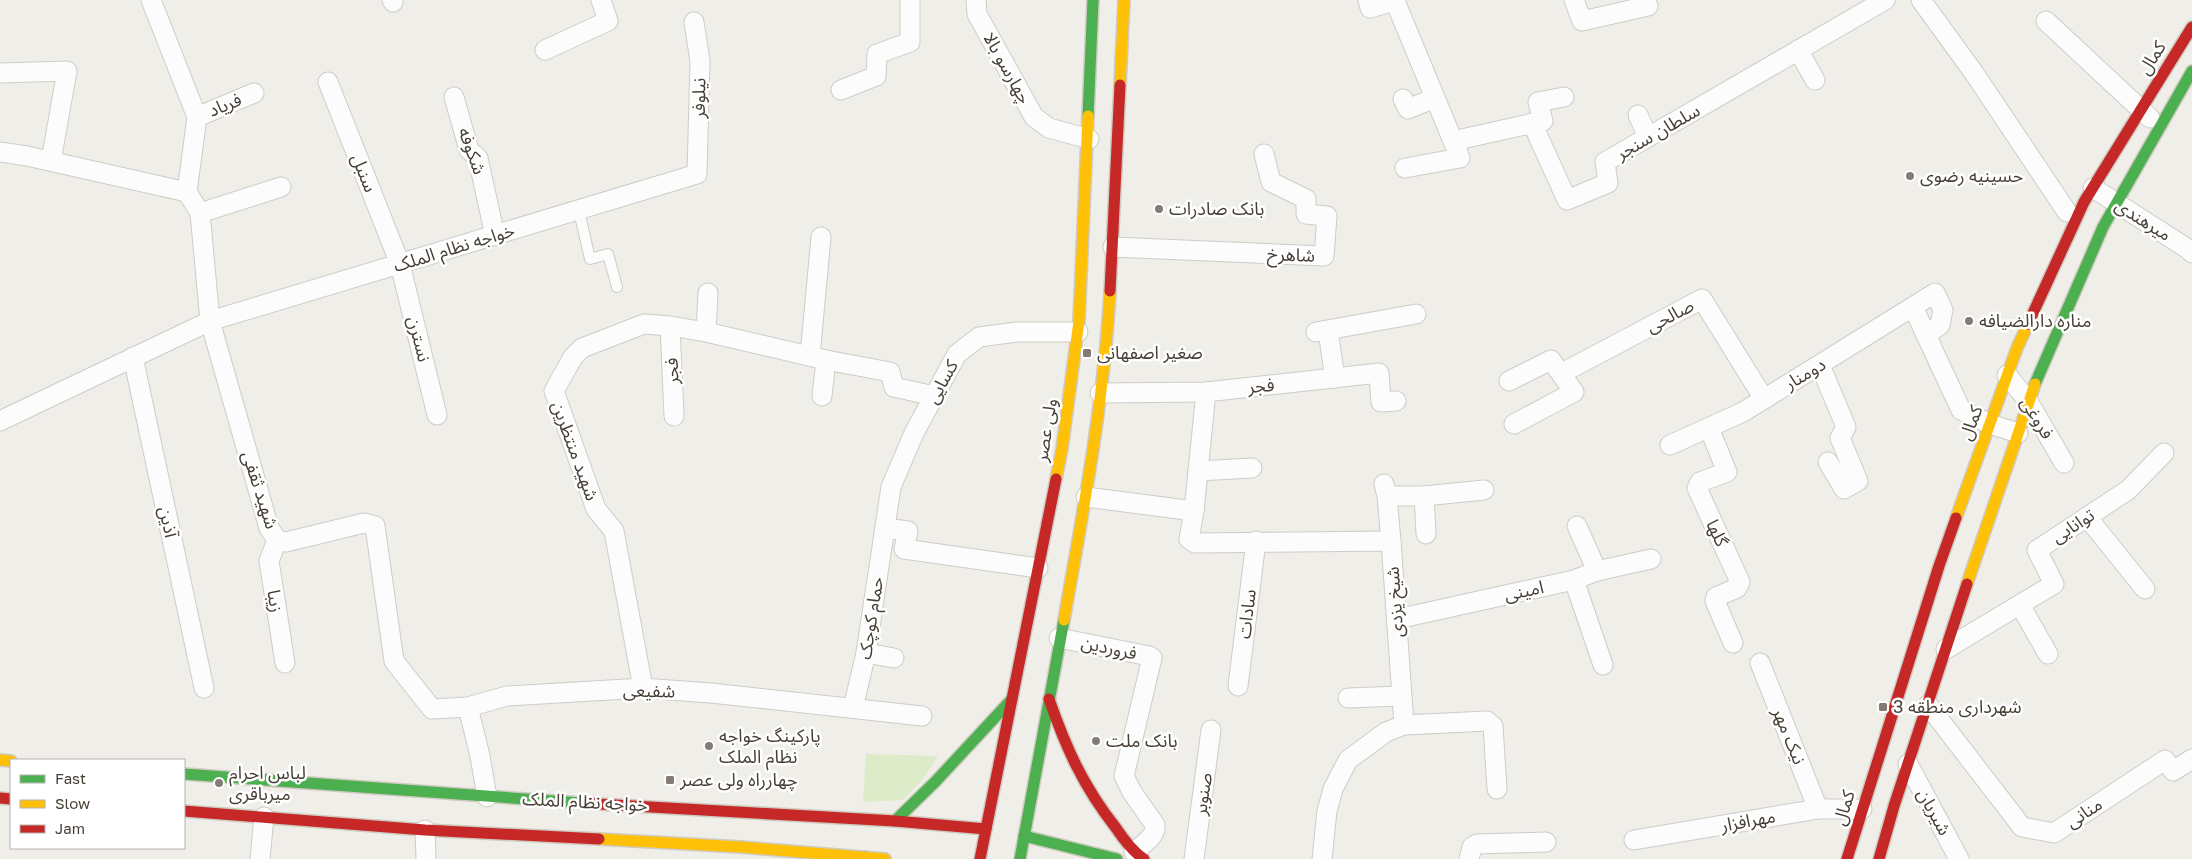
<svg xmlns="http://www.w3.org/2000/svg" width="2192" height="859" font-family="'Golos Text','Noto Sans Arabic',sans-serif">
<style>
.green{fill:#ddebc9}
.lines{fill:none;stroke-linecap:round;stroke-linejoin:round}
.lane-casing{stroke:#ceccc7;stroke-width:12}
.street-casing{stroke:#ceccc7;stroke-width:21}
.fast-casing{stroke:#cfcbc0;stroke-width:14}
.slow-casing{stroke:#cfcbc0;stroke-width:14}
.jam-casing{stroke:#cfcbc0;stroke-width:14}
.lane{stroke:#fdfcfc;stroke-width:10}
.street{stroke:#fdfcfc;stroke-width:19}
.fast{stroke:#4caf50;stroke-width:11}
.slow{stroke:#ffc107;stroke-width:11}
.jam{stroke:#c62828;stroke-width:11}
.poi-dot{fill:#827c74;stroke:#fff;stroke-width:2}
.labels{text-anchor:middle;stroke-width:5;stroke-linejoin:round;paint-order:stroke}
.street-label{font-size:18px;fill:#463f35;stroke:#fff}
.poi-label{font-size:18px;fill:#463f35;stroke:#fff;text-anchor:start}
</style>
<rect width="100%" height="100%" fill="#f0eee9"/>
<path class="green" d="M 866,754 L 938,756 L 923,779 L 903,800 L 863,802 Z"/>
<g class="lines">
<defs>
<path id="lane" d="M 579,211 L 590,259 L 608,254 L 617,287"/>
<g id="street">
<path d="M 151,0 L 197,117 L 187,192 L 200,213 L 210,321 L 269,528 L 277,540 L 286,542 L 364,523 L 375,526 L 394,661 L 432,709 L 468,707"/>
<path d="M 392,0 L 393,2"/>
<path d="M 976,0 L 977,14 L 1034,117 L 1049,128 L 1089,139"/>
<path d="M 1368,0 L 1370,8 L 1395,1 L 1460,158 L 1405,168"/>
<path d="M 1574,0 L 1582,21 L 1648,6"/>
<path d="M 1921,0 L 1974,73 L 2067,212"/>
<path d="M 2046,21 L 2150,118"/>
<path d="M 545,50 L 608,21 L 601,0"/>
<path d="M 1798,50 L 1815,80"/>
<path d="M 0,73 L 67,71 L 51,161"/>
<path d="M 328,82 L 400,264 L 437,415"/>
<path d="M 841,90 L 876,76 L 877,54 L 910,42 L 910,0"/>
<path d="M 454,97 L 469,150 L 478,158 L 495,236"/>
<path d="M 1403,99 L 1408,109 L 1435,98"/>
<path d="M 1638,115 L 1648,137"/>
<path d="M 197,117 L 254,93"/>
<path d="M 1532,123 L 1567,200 L 1608,183 L 1605,162 L 1885,0"/>
<path d="M 1453,141 L 1543,121 L 1538,102 L 1564,97"/>
<path d="M 0,152 L 27,156 L 187,192"/>
<path d="M 2093,188 L 2188,249 L 2192,253"/>
<path d="M 200,213 L 281,187"/>
<path d="M 1113,247 L 1324,256 L 1327,216 L 1306,214 L 1306,199 L 1271,182 L 1264,154"/>
<path d="M 1913,307 L 1961,410 L 1990,424 L 2018,433"/>
<path d="M 670,326 L 674,416"/>
<path d="M 1328,331 L 1335,378"/>
<path d="M 706,332 L 708,293"/>
<path d="M 1316,332 L 1416,314"/>
<path d="M 810,356 L 821,237"/>
<path d="M 133,357 L 204,688"/>
<path d="M 1820,365 L 1846,427 L 1840,438 L 1858,481 L 1844,489 L 1828,462"/>
<path d="M 1562,373 L 1702,299 L 1764,399"/>
<path d="M 2007,375 L 2028,401 L 2064,463"/>
<path d="M 1509,381 L 1551,360 L 1574,392 L 1514,424"/>
<path d="M 1206,392 L 1194,511 L 1189,539 L 1195,543 L 1391,541 L 1404,725 L 1386,732 L 1348,760 L 1333,789 L 1327,811 L 1322,859"/>
<path d="M 1100,393 L 1206,392 L 1379,373 L 1381,402 L 1396,401"/>
<path d="M 822,396 L 826,360"/>
<path d="M 0,421 L 210,321 L 697,174 L 700,61 L 694,22"/>
<path d="M 1709,428 L 1727,472 L 1700,482 L 1697,488 L 1740,582 L 1737,588 L 1716,597 L 1715,601 L 1733,643"/>
<path d="M 1670,445 L 1743,412 L 1935,293 L 1943,310 L 1940,325 L 1926,335"/>
<path d="M 1198,471 L 1252,468"/>
<path d="M 1384,484 L 1387,496 L 1391,541"/>
<path d="M 1387,496 L 1424,496 L 1484,490"/>
<path d="M 1424,496 L 1426,534"/>
<path d="M 1086,497 L 1194,511"/>
<path d="M 2087,517 L 2145,589"/>
<path d="M 1577,526 L 1597,571"/>
<path d="M 885,528 L 908,531 L 904,549 L 1038,568"/>
<path d="M 277,540 L 269,561 L 285,663"/>
<path d="M 1574,580 L 1603,665"/>
<path d="M 2020,605 L 2048,654"/>
<path d="M 1397,619 L 1574,580 L 1597,571 L 1651,559"/>
<path d="M 1059,638 L 1149,656 L 1152,658 L 1124,776 L 1132,792 L 1155,825 C 1157,836 1142,845 1134,852"/>
<path d="M 1946,649 L 2054,584 L 2037,550 L 2128,490 L 2164,453"/>
<path d="M 866,653 L 894,658"/>
<path d="M 1760,663 L 1818,809"/>
<path d="M 1238,686 L 1256,541"/>
<path d="M 643,688 L 614,531 L 596,509 L 554,391 L 573,357 L 582,348 L 644,324 L 670,326 L 706,332 L 826,360 L 890,372 L 894,387 L 934,396"/>
<path d="M 1348,698 L 1401,696"/>
<path d="M 1928,705 L 2022,827 L 2054,833 L 2165,760 L 2173,771 L 2192,759"/>
<path d="M 853,708 L 866,653 L 891,487 L 914,433 L 957,354 L 979,337 L 1017,332 L 1078,332"/>
<path d="M 1404,725 L 1487,721 L 1493,726 L 1497,789"/>
<path d="M 1908,764 L 1959,859"/>
<path d="M 487,797 L 480,756 L 468,707 L 507,696 L 643,688 L 711,693 L 922,716"/>
<path d="M 425,830 L 426,859"/>
<path d="M 1634,840 L 1818,809 L 1862,809"/>
<path d="M 260,859 L 264,817"/>
<path d="M 1194,859 L 1211,730"/>
<path d="M 1469,859 L 1472,847 L 1477,844 L 1546,842"/>
</g>
<g id="fast">
<path d="M 1088,116 L 1093,0"/>
<path d="M 2035,384 L 2103,227 L 2192,71"/>
<path d="M 184,774 L 581,803"/>
<path d="M 895,821 L 936,781 L 1012,699"/>
<path d="M 1024,836 L 1117,859"/>
<path d="M 865,857 L 866,859"/>
<path d="M 1020,859 L 1064,620"/>
</g>
<g id="slow">
<path d="M 1120,85 L 1124,0"/>
<path d="M 1056,479 L 1062,449 L 1079,321 L 1088,116"/>
<path d="M 1956,518 L 2017,348 L 2028,324"/>
<path d="M 1967,584 L 2035,384"/>
<path d="M 1064,620 C 1083,512 1104,402 1110,291"/>
<path d="M 0,760 L 11,761"/>
<path d="M 599,839 L 741,847 L 885,859"/>
</g>
<g id="jam">
<path d="M 1110,291 L 1120,85"/>
<path d="M 2028,324 L 2084,202 L 2192,27"/>
<path d="M 1049,699 C 1066,748 1083,786 1116,828 C 1124,840 1132,851 1144,859"/>
<path d="M 0,798 L 11,799"/>
<path d="M 581,803 L 895,821 L 986,829"/>
<path d="M 184,811 L 425,830 L 599,839"/>
<path d="M 980,859 L 1056,479"/>
<path d="M 1847,859 L 1939,566 L 1956,518"/>
<path d="M 1879,859 L 1894,806 L 1967,584"/>
</g>
</defs>
<use href="#lane" class="lane-casing"/>
<use href="#street" class="street-casing"/>
<use href="#fast" class="fast-casing"/>
<use href="#slow" class="slow-casing"/>
<use href="#jam" class="jam-casing"/>
<use href="#lane" class="lane"/>
<use href="#street" class="street"/>
<use href="#fast" class="fast"/>
<use href="#slow" class="slow"/>
<use href="#jam" class="jam"/>
</g>
<g class="poi-dot">
<circle cx="1910" cy="176" r="5"/>
<circle cx="1159" cy="209" r="5"/>
<circle cx="1969" cy="321" r="5"/>
<rect x="1082" y="348" width="10" height="10" rx="2.5"/>
<rect x="1878" y="702" width="10" height="10" rx="2.5"/>
<circle cx="1096" cy="741" r="5"/>
<circle cx="709" cy="746" r="5"/>
<rect x="665" y="775" width="10" height="10" rx="2.5"/>
<circle cx="219" cy="783" r="5"/>
</g>
<g class="labels">
<g class="street-label">
<text transform="translate(2152 58) rotate(-58)" y="6">کمال</text>
<text transform="translate(1007 68) rotate(61)" y="6">چهارسو بالا</text>
<text transform="translate(699 98) rotate(-89)" y="6">نیلوفر</text>
<text transform="translate(225 105) rotate(-22)" y="6">فریاد</text>
<text transform="translate(1658 132) rotate(-30)" y="6">سلطان سنجر</text>
<text transform="translate(472 151) rotate(70)" y="6">شکوفه</text>
<text transform="translate(364 173) rotate(68)" y="6">سنبل</text>
<text transform="translate(2143 220) rotate(32)" y="6">میرهندی</text>
<text transform="translate(454 248) rotate(-17)" y="6">خواجه نظام الملک</text>
<text transform="translate(1291 255) rotate(2)" y="6">شاهرخ</text>
<text transform="translate(1670 316) rotate(-28)" y="6">صالحی</text>
<text transform="translate(419 339) rotate(76)" y="6">نسترن</text>
<text transform="translate(672 371) rotate(-92)" y="6">فجر</text>
<text transform="translate(1805 374) rotate(-31)" y="6">دومنار</text>
<text transform="translate(942 382) rotate(-61)" y="6">کسایی</text>
<text transform="translate(1261 386) rotate(-6)" y="6">فجر</text>
<text transform="translate(2037 418) rotate(58)" y="6">فروغی</text>
<text transform="translate(1971 423) rotate(-70)" y="6">کمال</text>
<text transform="translate(1046 430) rotate(-81)" y="6">ولی عصر</text>
<text transform="translate(575 451) rotate(70)" y="6">شهید منتظرین</text>
<text transform="translate(260 490) rotate(72)" y="6">شهید ثقفی</text>
<text transform="translate(168 522) rotate(78)" y="6">آذین</text>
<text transform="translate(2073 526) rotate(-33)" y="6">توانایی</text>
<text transform="translate(1717 533) rotate(65)" y="6">گلها</text>
<text transform="translate(1524 591) rotate(-12)" y="6">امینی</text>
<text transform="translate(275 601) rotate(81)" y="6">زیبا</text>
<text transform="translate(1395 602) rotate(-94)" y="6">شیخ یزدی</text>
<text transform="translate(1247 614) rotate(-83)" y="6">سادات</text>
<text transform="translate(871 618) rotate(-81)" y="6">حمام کوچک</text>
<text transform="translate(1109 648) rotate(12)" y="6">فروردین</text>
<text transform="translate(649 691) rotate(1)" y="6">شفیعی</text>
<text transform="translate(1789 736) rotate(68)" y="6">نیک مهر</text>
<text transform="translate(1203 794) rotate(-82)" y="6">صنوبر</text>
<text transform="translate(585 802) rotate(3)" y="6">خواجه نظام الملک</text>
<text transform="translate(1844 808) rotate(-73)" y="6">کمال</text>
<text transform="translate(1934 812) rotate(61)" y="6">شیریان</text>
<text transform="translate(2084 813) rotate(-33)" y="6">منانی</text>
<text transform="translate(1748 821) rotate(-10)" y="6">مهرافزار</text>
</g>
<g class="poi-label">
<text x="1920" y="182">حسینیه رضوی</text>
<text x="1169" y="215">بانک صادرات</text>
<text x="1979" y="327">مناره دارالضیافه</text>
<text x="1097" y="359">صغیر اصفهانی</text>
<text x="1893" y="713">شهرداری منطقه 3</text>
<text x="719" y="742">پارکینگ خواجه<tspan x="719" dy="21">نظام الملک</tspan></text>
<text x="1106" y="747">بانک ملت</text>
<text x="229" y="779">لباس احرام<tspan x="229" dy="21">میرباقری</tspan></text>
<text x="680" y="786">چهارراه ولی عصر</text>
</g>
</g>
<rect x="10" y="759" width="175" height="90" fill="#ffffff" stroke="#b5b2ae"/>
<rect x="20" y="775" width="25" height="8" fill="#4caf50" stroke="#b5b2ae"/>
<text x="55" y="784" font-size="15" fill="#463f35">Fast</text>
<rect x="20" y="800" width="25" height="8" fill="#ffc107" stroke="#b5b2ae"/>
<text x="55" y="809" font-size="15" fill="#463f35">Slow</text>
<rect x="20" y="825" width="25" height="8" fill="#c62828" stroke="#b5b2ae"/>
<text x="55" y="834" font-size="15" fill="#463f35">Jam</text>
</svg>
